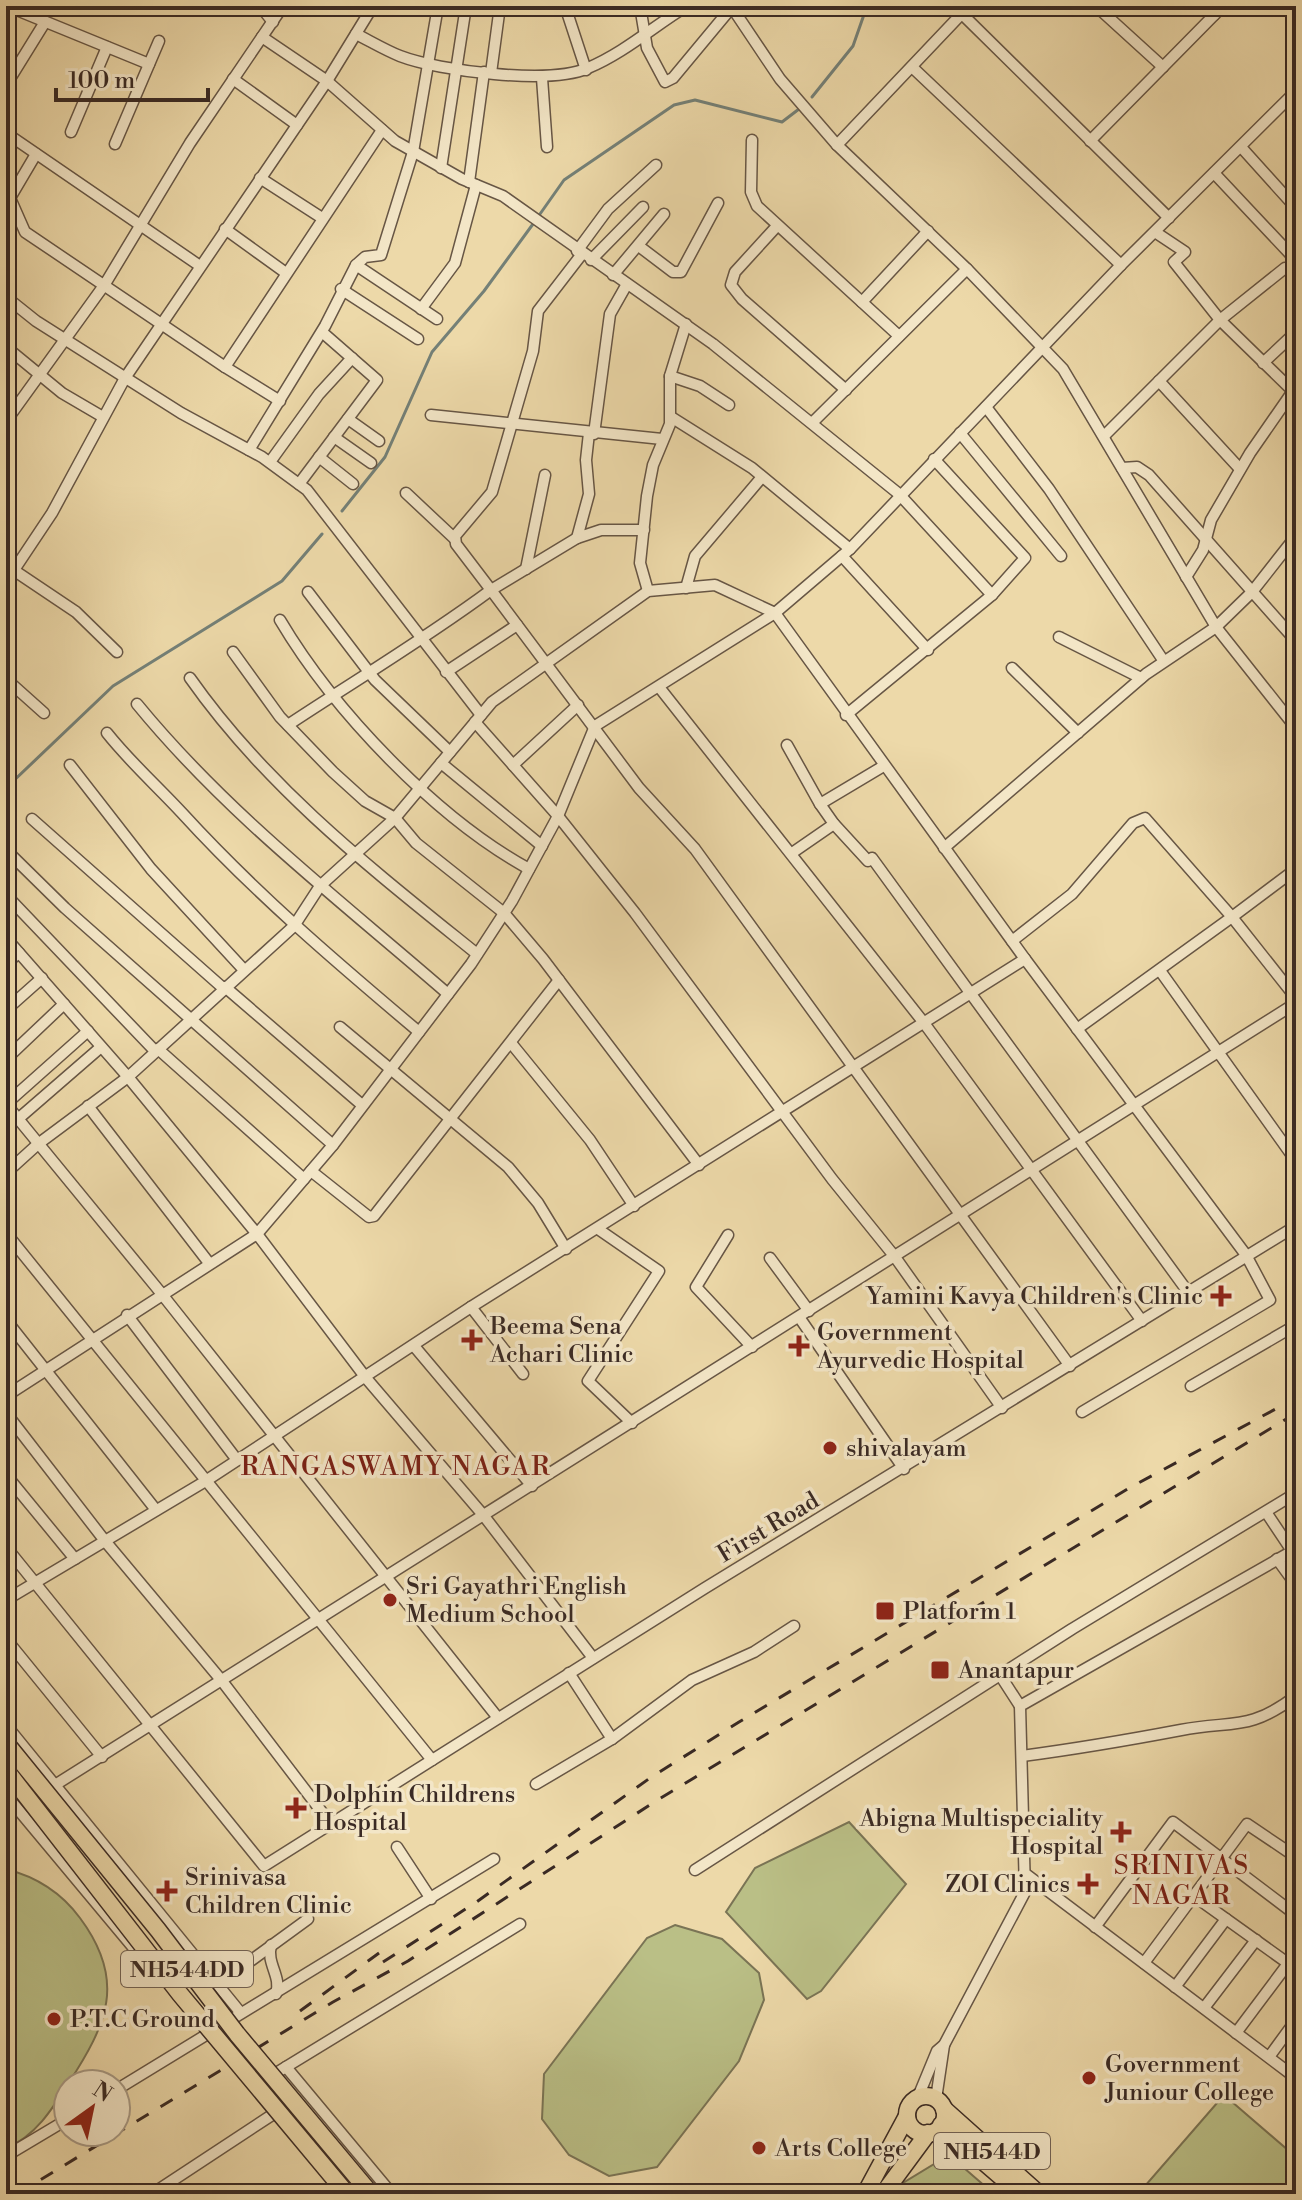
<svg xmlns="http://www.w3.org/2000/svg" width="1302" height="2200" font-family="'Libre Bodoni',serif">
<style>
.green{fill:#babf86;stroke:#7a7455;stroke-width:2}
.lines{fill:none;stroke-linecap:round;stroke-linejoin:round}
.stream{stroke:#748077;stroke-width:3}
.minor-casing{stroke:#675645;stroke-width:13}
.highway-casing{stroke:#3a2a24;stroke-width:19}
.minor{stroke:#f3e6c7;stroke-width:10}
.highway{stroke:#edd9a9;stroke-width:16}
.rail{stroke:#3a2a24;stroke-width:3;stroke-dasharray:14 14;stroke-linecap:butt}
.highway-bridge-casing{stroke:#3a2a24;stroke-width:19;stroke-linecap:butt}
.highway-bridge{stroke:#edd9a9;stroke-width:16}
.poi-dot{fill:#8f2418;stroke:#f3e6c7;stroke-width:3}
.labels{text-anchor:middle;stroke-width:7;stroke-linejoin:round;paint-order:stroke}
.shield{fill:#f3e6c7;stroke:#726255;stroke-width:2}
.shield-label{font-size:22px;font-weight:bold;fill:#3a2a24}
.poi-label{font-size:24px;fill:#3a2a24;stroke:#f3e6c7;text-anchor:start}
.street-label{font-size:24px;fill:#3a2a24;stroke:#f3e6c7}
.neighbourhood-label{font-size:26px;letter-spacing:2px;fill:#7a1f14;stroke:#f3e6c7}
</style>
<rect width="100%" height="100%" fill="#edd9a9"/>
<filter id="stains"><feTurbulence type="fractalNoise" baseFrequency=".0025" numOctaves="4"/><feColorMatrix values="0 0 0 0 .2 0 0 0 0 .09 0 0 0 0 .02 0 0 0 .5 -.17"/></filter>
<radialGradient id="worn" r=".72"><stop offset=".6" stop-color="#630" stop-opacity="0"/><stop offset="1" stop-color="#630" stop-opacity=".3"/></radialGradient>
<g class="green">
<path d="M 849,1822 L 906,1884 L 821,1991 L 807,1999 L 726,1912 L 755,1868 Z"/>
<path d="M 6,1869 C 37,1877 61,1892 80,1918 C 127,1981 107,2024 68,2084 C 53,2108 35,2137 6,2148 Z"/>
<path d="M 675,1925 L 722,1939 L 759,1973 L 764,2000 L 739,2061 L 657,2167 L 609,2176 L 569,2155 L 542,2119 L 544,2074 L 647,1938 Z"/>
<path d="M 1224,2095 L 1296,2157 L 1296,2194 L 1138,2194 Z"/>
<path d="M 949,2155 L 994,2194 L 894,2194 L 898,2186 Z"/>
</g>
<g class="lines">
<g class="stream">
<path d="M 812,97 L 853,46 L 867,6"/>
<path d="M 540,214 L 564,180 L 674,105 L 695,100 L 782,122 L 799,109"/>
<path d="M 342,511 L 385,457 L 432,352 L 484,291 L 533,224"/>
<path d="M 6,788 L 113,686 L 282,581 L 322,534"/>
</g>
<defs>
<g id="minor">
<path d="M 7,6 L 149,64"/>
<path d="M 260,6 L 273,22"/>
<path d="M 565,6 L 586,70"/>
<path d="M 640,6 L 647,48 L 665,82 L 673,78 L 732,7"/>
<path d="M 731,6 L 780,79 L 837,145 L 967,269 L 1063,369 L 1216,627 L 1296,728"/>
<path d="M 1096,6 L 1163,67"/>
<path d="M 1206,6 L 1214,15"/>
<path d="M 962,14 L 1169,218"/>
<path d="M 356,34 C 370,41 385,50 400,56 C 439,71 550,85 588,68 C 624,53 654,26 687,6"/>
<path d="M 262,37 L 327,81 L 395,141 L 462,179 L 503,196 L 713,344 L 899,494 L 992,595 L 846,715"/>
<path d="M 912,67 L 1121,265"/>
<path d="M 491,73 L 500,6"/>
<path d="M 542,78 L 547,147"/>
<path d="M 233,79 L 297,125"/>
<path d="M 6,85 L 45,22"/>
<path d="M 71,132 L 107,47"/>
<path d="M 6,133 L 200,266"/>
<path d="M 752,140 L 751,192 L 757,206 L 899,336"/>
<path d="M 1090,141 L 1223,6"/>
<path d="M 115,144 L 159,41"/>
<path d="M 837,145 L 969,6"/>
<path d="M 1241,147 L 1296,208"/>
<path d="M 36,154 L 10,198 L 25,232 L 225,367 L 382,130"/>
<path d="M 441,168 L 466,6"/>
<path d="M 1214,173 L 1292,256"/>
<path d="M 260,178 L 322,218"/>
<path d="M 469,182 L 484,72"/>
<path d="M 777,226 L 735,272 L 731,285 L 742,299 L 846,390"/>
<path d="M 225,229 L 286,273"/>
<path d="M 1155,232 L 1185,252 L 1174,262 L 1220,320 L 1296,394"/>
<path d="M 640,247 L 673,272 L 681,272 L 718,203"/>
<path d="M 577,251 L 608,209 L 656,165"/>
<path d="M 591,260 L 643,207"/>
<path d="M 356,265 L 437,319"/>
<path d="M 613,275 L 664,214"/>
<path d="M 341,289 L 418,339"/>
<path d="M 6,297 L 36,321 L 181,413 L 262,457 L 307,490 L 481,715"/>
<path d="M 862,302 L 928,231"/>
<path d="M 421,309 L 455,263 L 476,185"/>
<path d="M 6,347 L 62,393 L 103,417"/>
<path d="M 1263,363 L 1296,332"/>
<path d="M 225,367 L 280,401"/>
<path d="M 670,376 L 700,386 L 729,405"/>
<path d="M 1159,381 L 1240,469"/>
<path d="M 986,407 L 1049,489 L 1163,660"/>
<path d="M 431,415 L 662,439"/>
<path d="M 9,417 L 105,284 L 190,143 L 283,6"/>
<path d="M 671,417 L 752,468 L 850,549"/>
<path d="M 348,419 L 379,441"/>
<path d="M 812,423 L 967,269"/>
<path d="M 589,433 L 586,460 L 589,494 L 577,538 L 601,530 L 644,530"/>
<path d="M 960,433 L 1061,556"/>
<path d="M 594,434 L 610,314 L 627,284"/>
<path d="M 1104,436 L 1220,320 L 1285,268"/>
<path d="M 334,437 L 371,463"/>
<path d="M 249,450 L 325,326 L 356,265 L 365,257 L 381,255 L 413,152 L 438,6"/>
<path d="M 319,457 L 353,484"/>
<path d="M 934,459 L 1025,558 L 992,595"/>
<path d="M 270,462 L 319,394 L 352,358"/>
<path d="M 1122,468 L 1137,467 L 1149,475 L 1296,641"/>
<path d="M 299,484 L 377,380 L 322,332"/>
<path d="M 406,493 L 455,539"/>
<path d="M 577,538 L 491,590 L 639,788 L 695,849 L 1070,1366"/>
<path d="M 842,556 L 928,650"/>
<path d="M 6,565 L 76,612 L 117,652"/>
<path d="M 526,569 L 545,475"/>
<path d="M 1186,577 L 1203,550 L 1211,520 L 1250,453 L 1293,391"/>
<path d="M 6,582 L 52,513 L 125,378 L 327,81 L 373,6"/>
<path d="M 686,588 L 695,556 L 762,477"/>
<path d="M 648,591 L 640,563 L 647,496 L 653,465 L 670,424 L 670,376 L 686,324"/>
<path d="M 308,592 L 375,680 L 450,752"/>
<path d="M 280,620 C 334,711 436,818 529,869"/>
<path d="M 1059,637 L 1141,678"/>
<path d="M 233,652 L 280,717 L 333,772 L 365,801 L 395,818 L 416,843 L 504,913 L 543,959 L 699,1165"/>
<path d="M 1012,668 L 1078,733"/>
<path d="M 446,672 L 517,625"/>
<path d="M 190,678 C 268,789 373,870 477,954"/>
<path d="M 6,679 L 44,713"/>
<path d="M 659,687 L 924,1023 L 1142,1321"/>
<path d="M 137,704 C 228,815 340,900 448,994"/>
<path d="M 475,722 L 558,816 L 635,913 L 832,1179 L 895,1257 L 1002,1408"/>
<path d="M 288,725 C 356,680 425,639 491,590 L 456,544 L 455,536 L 492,492 L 533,351 L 538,311 L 582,254"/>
<path d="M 107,733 C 130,762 157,786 182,813 C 255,893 336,962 419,1032"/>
<path d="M 787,745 L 820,804"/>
<path d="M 441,763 L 542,846"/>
<path d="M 70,765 L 151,869 L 244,970"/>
<path d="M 513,765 L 578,705"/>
<path d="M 32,819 L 223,988"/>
<path d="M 834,824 L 868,861"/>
<path d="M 944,848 L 1146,674 L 1216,627 L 1252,592 L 1296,536"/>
<path d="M 6,850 L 65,908 L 333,1145"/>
<path d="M 792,853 L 834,824 L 820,804 L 882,767"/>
<path d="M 872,858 L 1188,1292"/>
<path d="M 1296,869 L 1232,917 L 1296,998"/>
<path d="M 6,895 L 155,1051"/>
<path d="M 6,938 L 128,1077 L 257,1234 L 366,1378 L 484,1516 L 593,1658"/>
<path d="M 1012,941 L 1072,894 L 1133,823 L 1145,818 L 1232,917 L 1077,1029"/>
<path d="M 6,963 L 19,953"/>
<path d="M 1161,972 L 1296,1161"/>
<path d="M 225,987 L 362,1105"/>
<path d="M 6,1010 L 42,978"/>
<path d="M 340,1027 L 508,1167 L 538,1203 L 566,1249"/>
<path d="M 511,1043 L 590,1140 L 634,1206"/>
<path d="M 158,1049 L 304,1179"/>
<path d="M 6,1059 L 64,1004"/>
<path d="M 6,1104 L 161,1293 L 498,1718"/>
<path d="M 6,1104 L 88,1031"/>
<path d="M 88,1106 L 209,1263"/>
<path d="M 18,1119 L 101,1047"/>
<path d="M 311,1171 L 369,1217 L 374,1216 L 559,980"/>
<path d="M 6,1173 L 38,1144 L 128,1077 L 294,926 L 320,886 L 395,818 L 492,702 L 648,591 L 715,585 L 775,613 L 1025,959"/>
<path d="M 598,1229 L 659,1271 L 588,1381 L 632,1423"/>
<path d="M 6,1233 L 432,1760"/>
<path d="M 728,1235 L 696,1287 L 752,1347"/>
<path d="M 770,1258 L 809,1311"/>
<path d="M 471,1307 L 523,1374"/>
<path d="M 127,1315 L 237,1460"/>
<path d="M 799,1317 L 904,1469"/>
<path d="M 6,1320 L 156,1510"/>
<path d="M 414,1346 L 532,1486"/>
<path d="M 1191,1386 L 1296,1325"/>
<path d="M 6,1396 L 257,1234 L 333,1145 L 471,964 L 512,901 L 558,816 L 595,726 L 775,613 L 850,549 L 1121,265 L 1296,91"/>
<path d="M 6,1413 L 105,1541 L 222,1681 L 331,1824"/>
<path d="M 6,1475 L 75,1559"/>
<path d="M 1266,1512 L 1292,1551"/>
<path d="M 6,1547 L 264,1866 L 705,1588 L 1296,1226"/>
<path d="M 1277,1559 L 1296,1585"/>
<path d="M 6,1600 L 204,1482 L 471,1307 L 1025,959 L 1246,1255 L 1270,1300 L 1082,1412"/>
<path d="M 6,1639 L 102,1757"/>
<path d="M 569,1673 L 612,1739"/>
<path d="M 1000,1675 L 1020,1706"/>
<path d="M 6,1725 L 240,2012"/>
<path d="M 1022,1756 C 1075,1749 1128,1740 1181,1730 C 1233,1720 1248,1732 1296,1696"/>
<path d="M 536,1784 L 612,1739 L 692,1680 L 754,1652 L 794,1626"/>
<path d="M 55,1785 L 1296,1003"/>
<path d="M 6,1795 L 147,1964"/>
<path d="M 397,1847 L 431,1899"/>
<path d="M 695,1870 L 1072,1629 L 1296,1493"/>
<path d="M 1027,1875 L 1296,2078"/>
<path d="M 1194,1896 L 1296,1969"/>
<path d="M 1095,1927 L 1173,1822 L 1296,1915"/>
<path d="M 271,1945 C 266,1964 282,1976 276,1994"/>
<path d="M 249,1962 L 308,1919"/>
<path d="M 1144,1963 L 1247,1824 L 1296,1857"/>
<path d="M 1175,1987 L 1226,1919"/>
<path d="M 1204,2008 L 1256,1940"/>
<path d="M 1236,2033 L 1296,1953"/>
<path d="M 1269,2057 L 1296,2020"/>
<path d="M 286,2067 L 520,1924"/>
<path d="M 268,2078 L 286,2067 L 392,2194"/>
<path d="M 116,2090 L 494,1859"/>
<path d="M 918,2097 L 937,2051 L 944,2045 L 1025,1892 L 1020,1706 L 1296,1549"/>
<path d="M 936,2099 L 944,2045"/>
<path d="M 6,2156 L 68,2119"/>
<path d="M 152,2194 L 275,2113"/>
<path d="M 323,2194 L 332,2187"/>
</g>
<g id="highway">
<circle cx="926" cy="2115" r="19"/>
<path d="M 944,2109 L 1039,2194"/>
<path d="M 941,2125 L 1021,2194"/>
<path d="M 865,2194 L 907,2116"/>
<path d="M 883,2194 L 928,2133"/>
</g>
</defs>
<use href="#minor" class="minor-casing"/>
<use href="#highway" class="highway-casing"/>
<use href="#minor" class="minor"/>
<use href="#highway" class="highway"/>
<g class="rail">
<path d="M 383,1962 L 475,1903 L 650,1778 L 739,1722 L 1131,1487 L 1296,1398"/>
<path d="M 300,2011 L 390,1945"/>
<path d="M 17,2194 L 333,2002 L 408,1961 L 656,1801 L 1296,1413"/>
</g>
<defs>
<g id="highway-bridge">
<path d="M 6,1743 L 158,1930 L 237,2034 L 371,2194"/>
<path d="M 6,1770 L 180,1994 L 347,2194"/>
</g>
</defs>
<use href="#highway-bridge" class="highway-bridge-casing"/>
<use href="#highway-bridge" class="highway-bridge"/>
</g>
<g class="poi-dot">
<path d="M1217 1284h8v8h8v8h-8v8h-8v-8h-8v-8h8z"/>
<path d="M468 1328h8v8h8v8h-8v8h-8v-8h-8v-8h8z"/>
<path d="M795 1334h8v8h8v8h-8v8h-8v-8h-8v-8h8z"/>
<circle cx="830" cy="1448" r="8"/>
<circle cx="390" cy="1600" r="8"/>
<rect x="875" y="1601" width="20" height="20" rx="4"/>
<rect x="930" y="1660" width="20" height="20" rx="4"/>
<path d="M292 1796h8v8h8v8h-8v8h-8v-8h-8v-8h8z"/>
<path d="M1117 1820h8v8h8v8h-8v8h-8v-8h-8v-8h8z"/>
<path d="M1084 1872h8v8h8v8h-8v8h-8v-8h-8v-8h8z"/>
<path d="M163 1879h8v8h8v8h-8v8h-8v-8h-8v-8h8z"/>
<circle cx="54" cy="2019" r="8"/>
<circle cx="1089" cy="2078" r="8"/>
<circle cx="759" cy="2148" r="8"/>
</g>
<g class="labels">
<g class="shield">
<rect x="121" y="1951" width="132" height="36" rx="6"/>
<rect x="934" y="2133" width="116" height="36" rx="6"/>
</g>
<g class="shield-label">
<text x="187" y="1977">NH544DD</text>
<text x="992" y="2159">NH544D</text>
</g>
<g class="poi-label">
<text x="1203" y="1304" text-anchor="end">Yamini Kavya Children's Clinic</text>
<text x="490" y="1334">Beema Sena<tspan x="490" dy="28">Achari Clinic</tspan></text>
<text x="817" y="1340">Government<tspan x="817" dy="28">Ayurvedic Hospital</tspan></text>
<text x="846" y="1456">shivalayam</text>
<text x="406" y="1594">Sri Gayathri English<tspan x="406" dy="28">Medium School</tspan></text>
<text x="903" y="1619">Platform 1</text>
<text x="958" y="1678">Anantapur</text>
<text x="314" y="1802">Dolphin Childrens<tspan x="314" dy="28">Hospital</tspan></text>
<text x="1103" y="1826" text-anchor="end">Abigna Multispeciality<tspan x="1103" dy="28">Hospital</tspan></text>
<text x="185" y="1885">Srinivasa<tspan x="185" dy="28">Children Clinic</tspan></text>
<text x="1070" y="1892" text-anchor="end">ZOI Clinics</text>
<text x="70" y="2027">P.T.C Ground</text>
<text x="1105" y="2072">Government<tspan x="1105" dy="28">Juniour College</tspan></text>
<text x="775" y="2156">Arts College</text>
</g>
<g class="street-label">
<text transform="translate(768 1527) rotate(-31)" y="8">First Road</text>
</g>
<g class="neighbourhood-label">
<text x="396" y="1475">RANGASWAMY NAGAR</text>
<text x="1182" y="1874">SRINIVAS<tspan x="1182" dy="30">NAGAR</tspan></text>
</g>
</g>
<rect width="1302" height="2200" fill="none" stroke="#edd9a9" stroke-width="32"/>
<rect x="8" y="8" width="1286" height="2184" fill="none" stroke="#3a2a24" stroke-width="4"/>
<rect x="16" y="16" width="1270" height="2168" fill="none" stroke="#3a2a24" stroke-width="2"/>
<g transform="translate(92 2108) rotate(33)"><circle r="38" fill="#f3e6c7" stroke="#a99b86" stroke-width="2"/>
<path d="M0-6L14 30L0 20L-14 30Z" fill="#8f2418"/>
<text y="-12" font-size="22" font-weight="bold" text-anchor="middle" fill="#3a2a24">N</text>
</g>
<path d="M56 88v12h152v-12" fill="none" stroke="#3a2a24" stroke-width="4"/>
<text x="68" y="88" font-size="24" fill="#3a2a24" stroke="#f3e6c7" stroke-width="6" paint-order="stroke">100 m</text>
<rect width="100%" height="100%" filter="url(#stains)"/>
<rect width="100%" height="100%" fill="url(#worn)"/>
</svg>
